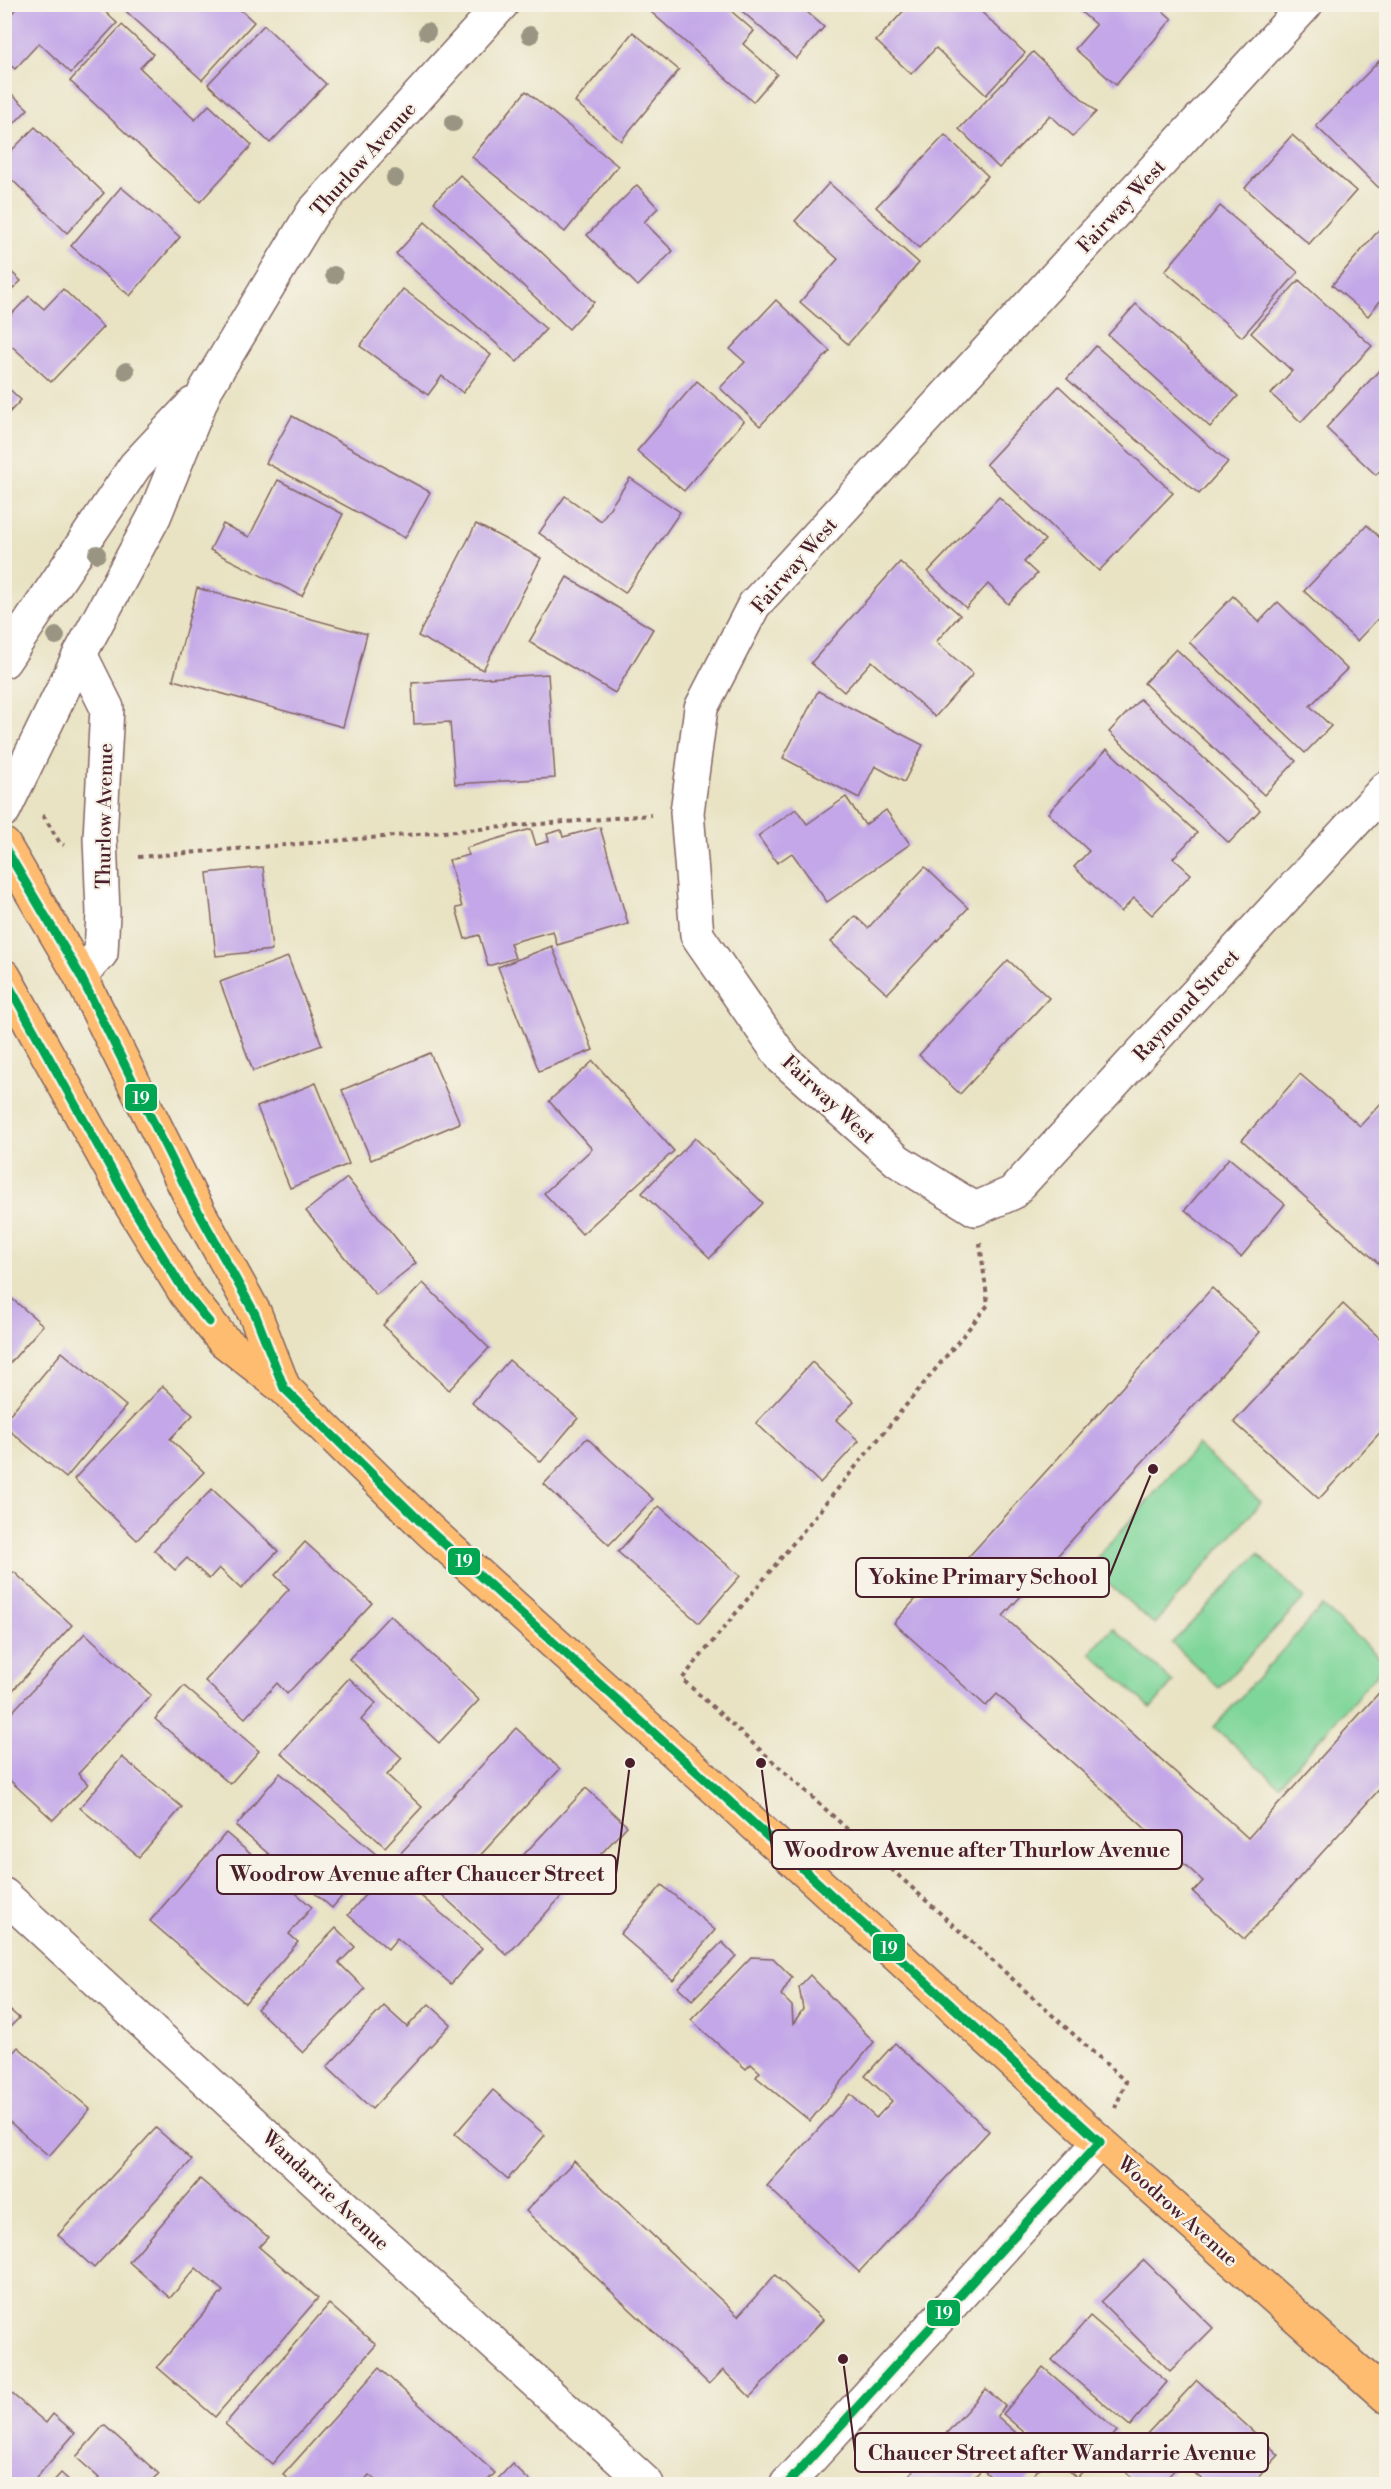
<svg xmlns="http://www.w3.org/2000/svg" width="1391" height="2489" font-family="'Libre Bodoni',serif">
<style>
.park{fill:#7fd69a;stroke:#647a62;stroke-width:1.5}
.building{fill:#c3a7e8}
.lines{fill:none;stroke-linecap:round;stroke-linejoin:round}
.minor-casing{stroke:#826461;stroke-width:36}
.major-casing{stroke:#826461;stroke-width:36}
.path{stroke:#826461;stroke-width:4;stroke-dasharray:4.5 4.5;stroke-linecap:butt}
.minor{stroke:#fff;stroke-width:33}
.major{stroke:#febc70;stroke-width:33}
.bus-1-casing{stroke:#f7f3e8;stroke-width:14}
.bus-1{stroke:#00a651;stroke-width:9}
.tree{fill:#9a9582}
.labels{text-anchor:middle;stroke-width:4.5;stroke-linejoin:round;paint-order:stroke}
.street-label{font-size:20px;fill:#4a1f2b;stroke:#f7f3e8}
.leader{fill:none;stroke:#4a1f2b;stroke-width:2}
.callout-dot{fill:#4a1f2b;stroke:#f7f3e8;stroke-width:2}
.callout{fill:#f7f3e8;stroke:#4a1f2b;stroke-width:2}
.callout-label{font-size:21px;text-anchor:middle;font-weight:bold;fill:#4a1f2b}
.line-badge{stroke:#f7f3e8;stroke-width:2}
.badge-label{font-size:16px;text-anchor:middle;font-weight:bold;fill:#fff}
</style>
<rect width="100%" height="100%" fill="#f7f3e8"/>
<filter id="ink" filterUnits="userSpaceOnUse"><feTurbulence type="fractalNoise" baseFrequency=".0167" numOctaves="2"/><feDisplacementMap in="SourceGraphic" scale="12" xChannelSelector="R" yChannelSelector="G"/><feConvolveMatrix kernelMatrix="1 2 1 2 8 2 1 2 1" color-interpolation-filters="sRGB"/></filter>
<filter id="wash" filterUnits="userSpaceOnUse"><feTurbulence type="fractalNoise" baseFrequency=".008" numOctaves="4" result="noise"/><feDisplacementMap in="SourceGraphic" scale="24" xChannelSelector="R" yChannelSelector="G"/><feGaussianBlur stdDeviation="1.35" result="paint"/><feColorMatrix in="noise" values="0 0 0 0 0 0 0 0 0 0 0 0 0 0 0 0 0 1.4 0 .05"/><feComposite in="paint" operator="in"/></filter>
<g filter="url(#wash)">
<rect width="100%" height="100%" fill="#e9e3c4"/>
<g class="park">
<path d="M 1197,1445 L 1261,1502 L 1154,1624 L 1089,1567 Z"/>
<path d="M 1258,1554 L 1304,1598 L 1219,1688 L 1172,1643 Z"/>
<path d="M 1322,1606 L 1386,1663 L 1279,1785 L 1214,1727 Z"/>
<path d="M 1113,1628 L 1173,1682 L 1151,1708 L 1090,1653 Z"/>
</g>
<g id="blocks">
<g class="building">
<path d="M 20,4 L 73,4 L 76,7 L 79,4 L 97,4 L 117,23 L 71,73 L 39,43 L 15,69 L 4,60 L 4,22 Z"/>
<path d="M 118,4 L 234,4 L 254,22 L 202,80 Z"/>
<path d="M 642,4 L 723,4 L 754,31 L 743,44 L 777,74 L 753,102 Z"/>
<path d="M 734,4 L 798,4 L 824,27 L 796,59 Z"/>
<path d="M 910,4 L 973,4 L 1025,53 L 986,95 L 936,48 L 911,74 L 876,41 Z"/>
<path d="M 1072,4 L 1155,4 L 1172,19 L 1116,85 L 1075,49 L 1096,25 Z"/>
<path d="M 122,25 L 153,54 L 140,68 L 195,120 L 209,105 L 252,145 L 200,202 L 70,81 Z"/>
<path d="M 264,25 L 326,84 L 270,143 L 208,84 Z"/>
<path d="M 633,32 L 679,70 L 621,141 L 575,102 Z"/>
<path d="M 1033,52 L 1096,112 L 1073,136 L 1050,115 L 999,168 L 959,129 Z"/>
<path d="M 1381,59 L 1386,64 L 1386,180 L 1379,188 L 1316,126 Z"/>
<path d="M 4,87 L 28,109 L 4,134 Z"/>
<path d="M 526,91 L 618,166 L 565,232 L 472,157 Z"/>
<path d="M 35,127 L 104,193 L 67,233 L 4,172 L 4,158 Z"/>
<path d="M 945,135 L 988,176 L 919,248 L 876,207 Z"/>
<path d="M 1292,135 L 1356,191 L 1309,244 L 1245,188 Z"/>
<path d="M 460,175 L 594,302 L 569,329 L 434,202 Z"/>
<path d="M 829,183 L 919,263 L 848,344 L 800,302 L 838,259 L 795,221 Z"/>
<path d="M 637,185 L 658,208 L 644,222 L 673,251 L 638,286 L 587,235 Z"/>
<path d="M 121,187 L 180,237 L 130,296 L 71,246 Z"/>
<path d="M 1220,206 L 1298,272 L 1242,337 L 1165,271 Z"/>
<path d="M 425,222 L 546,329 L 517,362 L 396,254 Z"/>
<path d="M 1384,224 L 1386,227 L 1386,294 L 1368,316 L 1332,285 Z"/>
<path d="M 4,265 L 21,281 L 4,297 Z"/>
<path d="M 1299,280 L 1372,346 L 1301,422 L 1271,394 L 1292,371 L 1251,333 Z"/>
<path d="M 63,289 L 103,327 L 51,382 L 4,339 L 4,322 L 29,296 L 44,309 Z"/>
<path d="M 403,289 L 491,355 L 463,393 L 442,376 L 428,395 L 360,346 Z"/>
<path d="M 776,300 L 830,351 L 760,426 L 720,388 L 745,362 L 730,349 Z"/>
<path d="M 1136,304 L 1238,396 L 1210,427 L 1108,335 Z"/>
<path d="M 1096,346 L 1228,462 L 1199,494 L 1067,379 Z"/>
<path d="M 1386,363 L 1386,464 L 1376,475 L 1326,428 Z"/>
<path d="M 697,381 L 744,421 L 684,491 L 637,451 Z"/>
<path d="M 4,384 L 21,400 L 4,418 Z"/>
<path d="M 1059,386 L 1173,493 L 1099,571 L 986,464 Z"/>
<path d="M 292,416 L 430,492 L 405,538 L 266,463 Z"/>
<path d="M 630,478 L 680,512 L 625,593 L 539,533 L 565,496 L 601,521 Z"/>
<path d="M 278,480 L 343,514 L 302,596 L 210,550 L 223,524 L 249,537 Z"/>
<path d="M 999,497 L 1045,540 L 1024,562 L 1037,574 L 1008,604 L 988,584 L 966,608 L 928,572 Z"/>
<path d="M 476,524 L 541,558 L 483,670 L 418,636 Z"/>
<path d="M 1367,525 L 1386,544 L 1386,610 L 1357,641 L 1304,591 Z"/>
<path d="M 900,562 L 960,615 L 936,642 L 973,674 L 935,717 L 872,661 L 844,692 L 811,663 Z"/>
<path d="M 567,577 L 653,629 L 615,693 L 529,642 Z"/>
<path d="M 197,588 L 367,634 L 343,727 L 173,680 Z"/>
<path d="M 1233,596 L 1259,622 L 1278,602 L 1347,669 L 1310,706 L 1331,726 L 1305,753 L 1189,642 Z"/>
<path d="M 1176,649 L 1296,761 L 1264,795 L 1144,683 Z"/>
<path d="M 548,674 L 555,778 L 455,784 L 450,722 L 414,724 L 412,683 Z"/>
<path d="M 818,691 L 923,745 L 904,782 L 875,766 L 859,798 L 783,758 Z"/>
<path d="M 1140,699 L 1260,810 L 1229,843 L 1109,732 Z"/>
<path d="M 1107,749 L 1197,833 L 1173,858 L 1191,874 L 1152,915 L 1134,898 L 1121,912 L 1074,867 L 1089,851 L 1048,813 Z"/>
<path d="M 846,797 L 865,825 L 886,810 L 910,844 L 827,902 L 792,853 L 777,863 L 758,836 L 796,809 L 807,824 Z"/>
<path d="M 600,827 L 628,924 L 557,945 L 553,931 L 510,943 L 515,958 L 488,966 L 479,935 L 465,939 L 456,908 L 462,907 L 449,860 L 469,855 L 466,848 L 531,829 L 536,845 L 549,841 L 547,834 L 561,830 L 563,837 Z"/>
<path d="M 263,867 L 272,950 L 216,956 L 207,873 Z"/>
<path d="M 925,867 L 968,908 L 887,994 L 831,942 L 855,916 L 868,928 Z"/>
<path d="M 552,946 L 593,1050 L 539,1071 L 498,967 Z"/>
<path d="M 288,957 L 322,1045 L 253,1071 L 220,982 Z"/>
<path d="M 1008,960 L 1049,998 L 960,1094 L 919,1055 Z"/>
<path d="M 430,1053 L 460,1123 L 371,1160 L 342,1090 Z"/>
<path d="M 593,1061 L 674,1151 L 582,1234 L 544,1193 L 592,1149 L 549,1101 Z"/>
<path d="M 1300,1074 L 1360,1126 L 1383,1101 L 1386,1104 L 1386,1270 L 1242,1140 Z"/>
<path d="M 316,1083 L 349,1164 L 290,1188 L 257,1107 Z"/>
<path d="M 695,1138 L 763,1203 L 710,1258 L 642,1193 Z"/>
<path d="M 1229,1158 L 1285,1204 L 1241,1257 L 1185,1210 Z"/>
<path d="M 347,1178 L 416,1263 L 376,1295 L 306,1211 Z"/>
<path d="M 423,1283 L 489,1348 L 449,1390 L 383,1325 Z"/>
<path d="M 1212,1288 L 1260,1332 L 1003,1616 L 1248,1838 L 1386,1685 L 1386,1782 L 1244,1939 L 1193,1892 L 1203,1881 L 997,1694 L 986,1706 L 894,1623 L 935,1578 L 943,1585 Z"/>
<path d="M 4,1292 L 43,1325 L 4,1370 Z"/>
<path d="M 1343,1304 L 1386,1344 L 1386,1426 L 1319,1499 L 1234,1422 Z"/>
<path d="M 62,1352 L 126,1406 L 66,1478 L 4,1426 L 4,1421 Z"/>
<path d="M 509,1360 L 578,1418 L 541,1462 L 472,1403 Z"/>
<path d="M 812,1362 L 854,1402 L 836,1420 L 859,1441 L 820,1483 L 756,1423 Z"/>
<path d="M 163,1386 L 193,1415 L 170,1439 L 204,1472 L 137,1540 L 74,1479 Z"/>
<path d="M 587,1438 L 653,1499 L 609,1545 L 544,1484 Z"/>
<path d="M 212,1489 L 278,1551 L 241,1589 L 219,1568 L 209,1579 L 187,1558 L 175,1570 L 154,1550 Z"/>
<path d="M 659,1506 L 740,1576 L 699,1623 L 618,1552 Z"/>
<path d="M 305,1542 L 372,1603 L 287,1694 L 277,1683 L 245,1718 L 205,1681 L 289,1589 L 275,1575 Z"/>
<path d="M 14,1572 L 72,1625 L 4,1700 L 4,1583 Z"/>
<path d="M 390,1615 L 479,1700 L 439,1743 L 349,1659 Z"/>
<path d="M 85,1633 L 151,1695 L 78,1774 L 88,1784 L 53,1820 L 4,1775 L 4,1721 Z"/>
<path d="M 349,1678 L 376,1703 L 361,1720 L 402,1758 L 387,1775 L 422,1807 L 385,1847 L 281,1753 Z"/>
<path d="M 184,1686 L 259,1751 L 230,1784 L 155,1719 Z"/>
<path d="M 516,1728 L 560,1769 L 476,1860 L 499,1881 L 586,1788 L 627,1826 L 507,1955 L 399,1855 Z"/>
<path d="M 122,1757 L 182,1807 L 139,1857 L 80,1808 Z"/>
<path d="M 280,1773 L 377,1855 L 332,1908 L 236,1826 Z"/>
<path d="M 226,1833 L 312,1907 L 289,1934 L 298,1942 L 245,2003 L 150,1921 Z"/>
<path d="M 388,1868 L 482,1948 L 451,1984 L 397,1938 L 388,1949 L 348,1915 Z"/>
<path d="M 662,1885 L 715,1930 L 673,1980 L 620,1934 Z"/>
<path d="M 336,1928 L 355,1947 L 339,1963 L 365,1989 L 303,2053 L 257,2009 Z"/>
<path d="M 722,1942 L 736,1956 L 692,2000 L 678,1987 Z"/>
<path d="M 751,1957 L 773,1958 L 792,1977 L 781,1995 L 792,2006 L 793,2024 L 803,2009 L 799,1987 L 810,1975 L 874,2042 L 810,2121 L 756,2077 L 760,2072 L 751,2064 L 746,2069 L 691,2020 Z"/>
<path d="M 429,2004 L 451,2024 L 372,2109 L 327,2067 L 384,2006 L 407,2027 Z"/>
<path d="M 4,2005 L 19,2018 L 4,2033 Z"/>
<path d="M 895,2043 L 989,2131 L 859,2272 L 767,2186 L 850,2094 L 876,2118 L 892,2101 L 865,2076 Z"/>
<path d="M 18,2047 L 90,2109 L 49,2156 L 4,2117 L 4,2063 Z"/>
<path d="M 493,2090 L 545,2135 L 508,2179 L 455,2134 Z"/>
<path d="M 156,2128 L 192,2160 L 94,2268 L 58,2235 Z"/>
<path d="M 574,2161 L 738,2316 L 775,2275 L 823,2320 L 750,2397 L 723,2370 L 709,2384 L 526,2211 Z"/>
<path d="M 200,2179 L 268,2237 L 259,2247 L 318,2298 L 215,2417 L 157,2367 L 223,2291 L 196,2268 L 170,2298 L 129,2262 Z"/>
<path d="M 1144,2260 L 1213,2328 L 1170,2371 L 1101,2302 Z"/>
<path d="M 329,2304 L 376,2345 L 272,2464 L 225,2424 Z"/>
<path d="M 1090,2316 L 1167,2382 L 1130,2426 L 1052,2360 Z"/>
<path d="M 1043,2367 L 1117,2431 L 1077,2478 L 1003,2414 Z"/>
<path d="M 379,2368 L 495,2473 L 484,2484 L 380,2484 L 369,2475 L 361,2484 L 294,2484 L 283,2475 Z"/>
<path d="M 1197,2380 L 1279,2455 L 1252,2484 L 1207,2484 L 1182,2462 L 1161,2484 L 1139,2484 L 1118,2465 Z"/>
<path d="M 4,2387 L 46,2423 L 53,2414 L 75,2433 L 31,2484 L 9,2484 L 4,2481 Z"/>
<path d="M 986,2389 L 1005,2406 L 997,2416 L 1047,2460 L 1025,2484 L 999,2484 L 982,2469 L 968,2484 L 901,2484 Z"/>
<path d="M 104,2425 L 159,2474 L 149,2484 L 93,2484 L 99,2478 L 76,2457 Z"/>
<path d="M 512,2464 L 533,2484 L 493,2484 Z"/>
<path d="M 61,2473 L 73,2484 L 51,2484 Z"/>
</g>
</g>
</g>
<g filter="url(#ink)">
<use href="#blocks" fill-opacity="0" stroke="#826461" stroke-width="1.5"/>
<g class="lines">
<defs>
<g id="minor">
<path d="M 1306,4 L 754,605 L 701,708 L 687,812 L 697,935 L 783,1059 L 898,1161 L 975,1209 L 1012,1193 L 1386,788"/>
<path d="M 4,661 L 135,466 L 193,404"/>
<path d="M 4,810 L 80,654 L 154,517 L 206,389 L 313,212 L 502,4"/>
<path d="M 80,975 L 101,953 L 103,913 L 100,838 L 107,708 L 80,654"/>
<path d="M 4,1895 L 647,2484"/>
<path d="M 787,2484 L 1100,2142"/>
</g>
<g id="major">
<path d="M 4,845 L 80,975 L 192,1200 L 255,1314 L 283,1386"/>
<path d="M 4,976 L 131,1205 L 186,1294 L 223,1340 L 284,1388 L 430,1531 L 716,1789 L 1100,2142 L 1386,2396"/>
</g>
</defs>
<use href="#minor" class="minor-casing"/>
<use href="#major" class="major-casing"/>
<g class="path">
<path d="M 43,815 L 60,843 L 64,845"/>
<path d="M 138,857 L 651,815"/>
<path d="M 980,1243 L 988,1305 L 682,1679 L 1126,2082 L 1115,2108"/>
</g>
<use href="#minor" class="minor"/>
<use href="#major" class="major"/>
<defs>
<g id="bus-1">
<path d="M 4,846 L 80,975 L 192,1200 L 255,1314 L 284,1388 L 430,1531 L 716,1789 L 1100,2142"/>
<path d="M 4,977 L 131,1205 L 186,1294 L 209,1322"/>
<path d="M 787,2484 L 1100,2142"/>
</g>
</defs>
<use href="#bus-1" class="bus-1-casing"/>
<use href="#bus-1" class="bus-1"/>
</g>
<g class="tree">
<circle cx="427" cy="32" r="9"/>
<circle cx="530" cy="35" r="9"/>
<circle cx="453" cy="123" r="9"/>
<circle cx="395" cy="178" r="9"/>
<circle cx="334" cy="275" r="9"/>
<circle cx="126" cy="371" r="9"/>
<circle cx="97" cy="554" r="9"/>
<circle cx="56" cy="636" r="9"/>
</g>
</g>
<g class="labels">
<g class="street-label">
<text transform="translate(363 159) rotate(-48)" y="7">Thurlow Avenue</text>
<text transform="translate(1121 206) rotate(-47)" y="7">Fairway West</text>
<text transform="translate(794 565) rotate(-49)" y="7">Fairway West</text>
<text transform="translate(104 816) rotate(-89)" y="7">Thurlow Avenue</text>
<text transform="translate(1186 1005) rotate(-47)" y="7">Raymond Street</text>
<text transform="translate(829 1099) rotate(43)" y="7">Fairway West</text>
<text transform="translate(326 2190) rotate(43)" y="7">Wandarrie Avenue</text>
<text transform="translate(1178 2211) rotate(42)" y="7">Woodrow Avenue</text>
</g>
</g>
<path class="leader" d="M1153 1469L1109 1577M761 1763L772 1849M630 1763L616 1874M843 2359L855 2452"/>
<g class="callout-dot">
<circle cx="1153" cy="1469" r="6"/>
<circle cx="761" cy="1763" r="6"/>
<circle cx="630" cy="1763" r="6"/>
<circle cx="843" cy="2359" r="6"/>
</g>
<g class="callout">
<rect x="856" y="1558" width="253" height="39" rx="6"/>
<rect x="772" y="1830" width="410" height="39" rx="6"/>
<rect x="217" y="1855" width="399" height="39" rx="6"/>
<rect x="855" y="2433" width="413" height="39" rx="6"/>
</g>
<g class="callout-label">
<text x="983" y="1584">Yokine Primary School</text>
<text x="977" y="1857">Woodrow Avenue after Thurlow Avenue</text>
<text x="417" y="1881">Woodrow Avenue after Chaucer Street</text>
<text x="1062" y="2460">Chaucer Street after Wandarrie Avenue</text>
</g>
<g class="line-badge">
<rect x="124" y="1083" width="34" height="29" rx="6" fill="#00a651"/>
<rect x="447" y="1547" width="34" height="29" rx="6" fill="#00a651"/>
<rect x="872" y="1933" width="34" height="29" rx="6" fill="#00a651"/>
<rect x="926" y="2299" width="35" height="28" rx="6" fill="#00a651"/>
</g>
<g class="badge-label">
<text x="141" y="1104">19</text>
<text x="464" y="1567">19</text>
<text x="889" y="1954">19</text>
<text x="944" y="2319">19</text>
</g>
<rect width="1391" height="2489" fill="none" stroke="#f7f3e8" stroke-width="24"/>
</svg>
